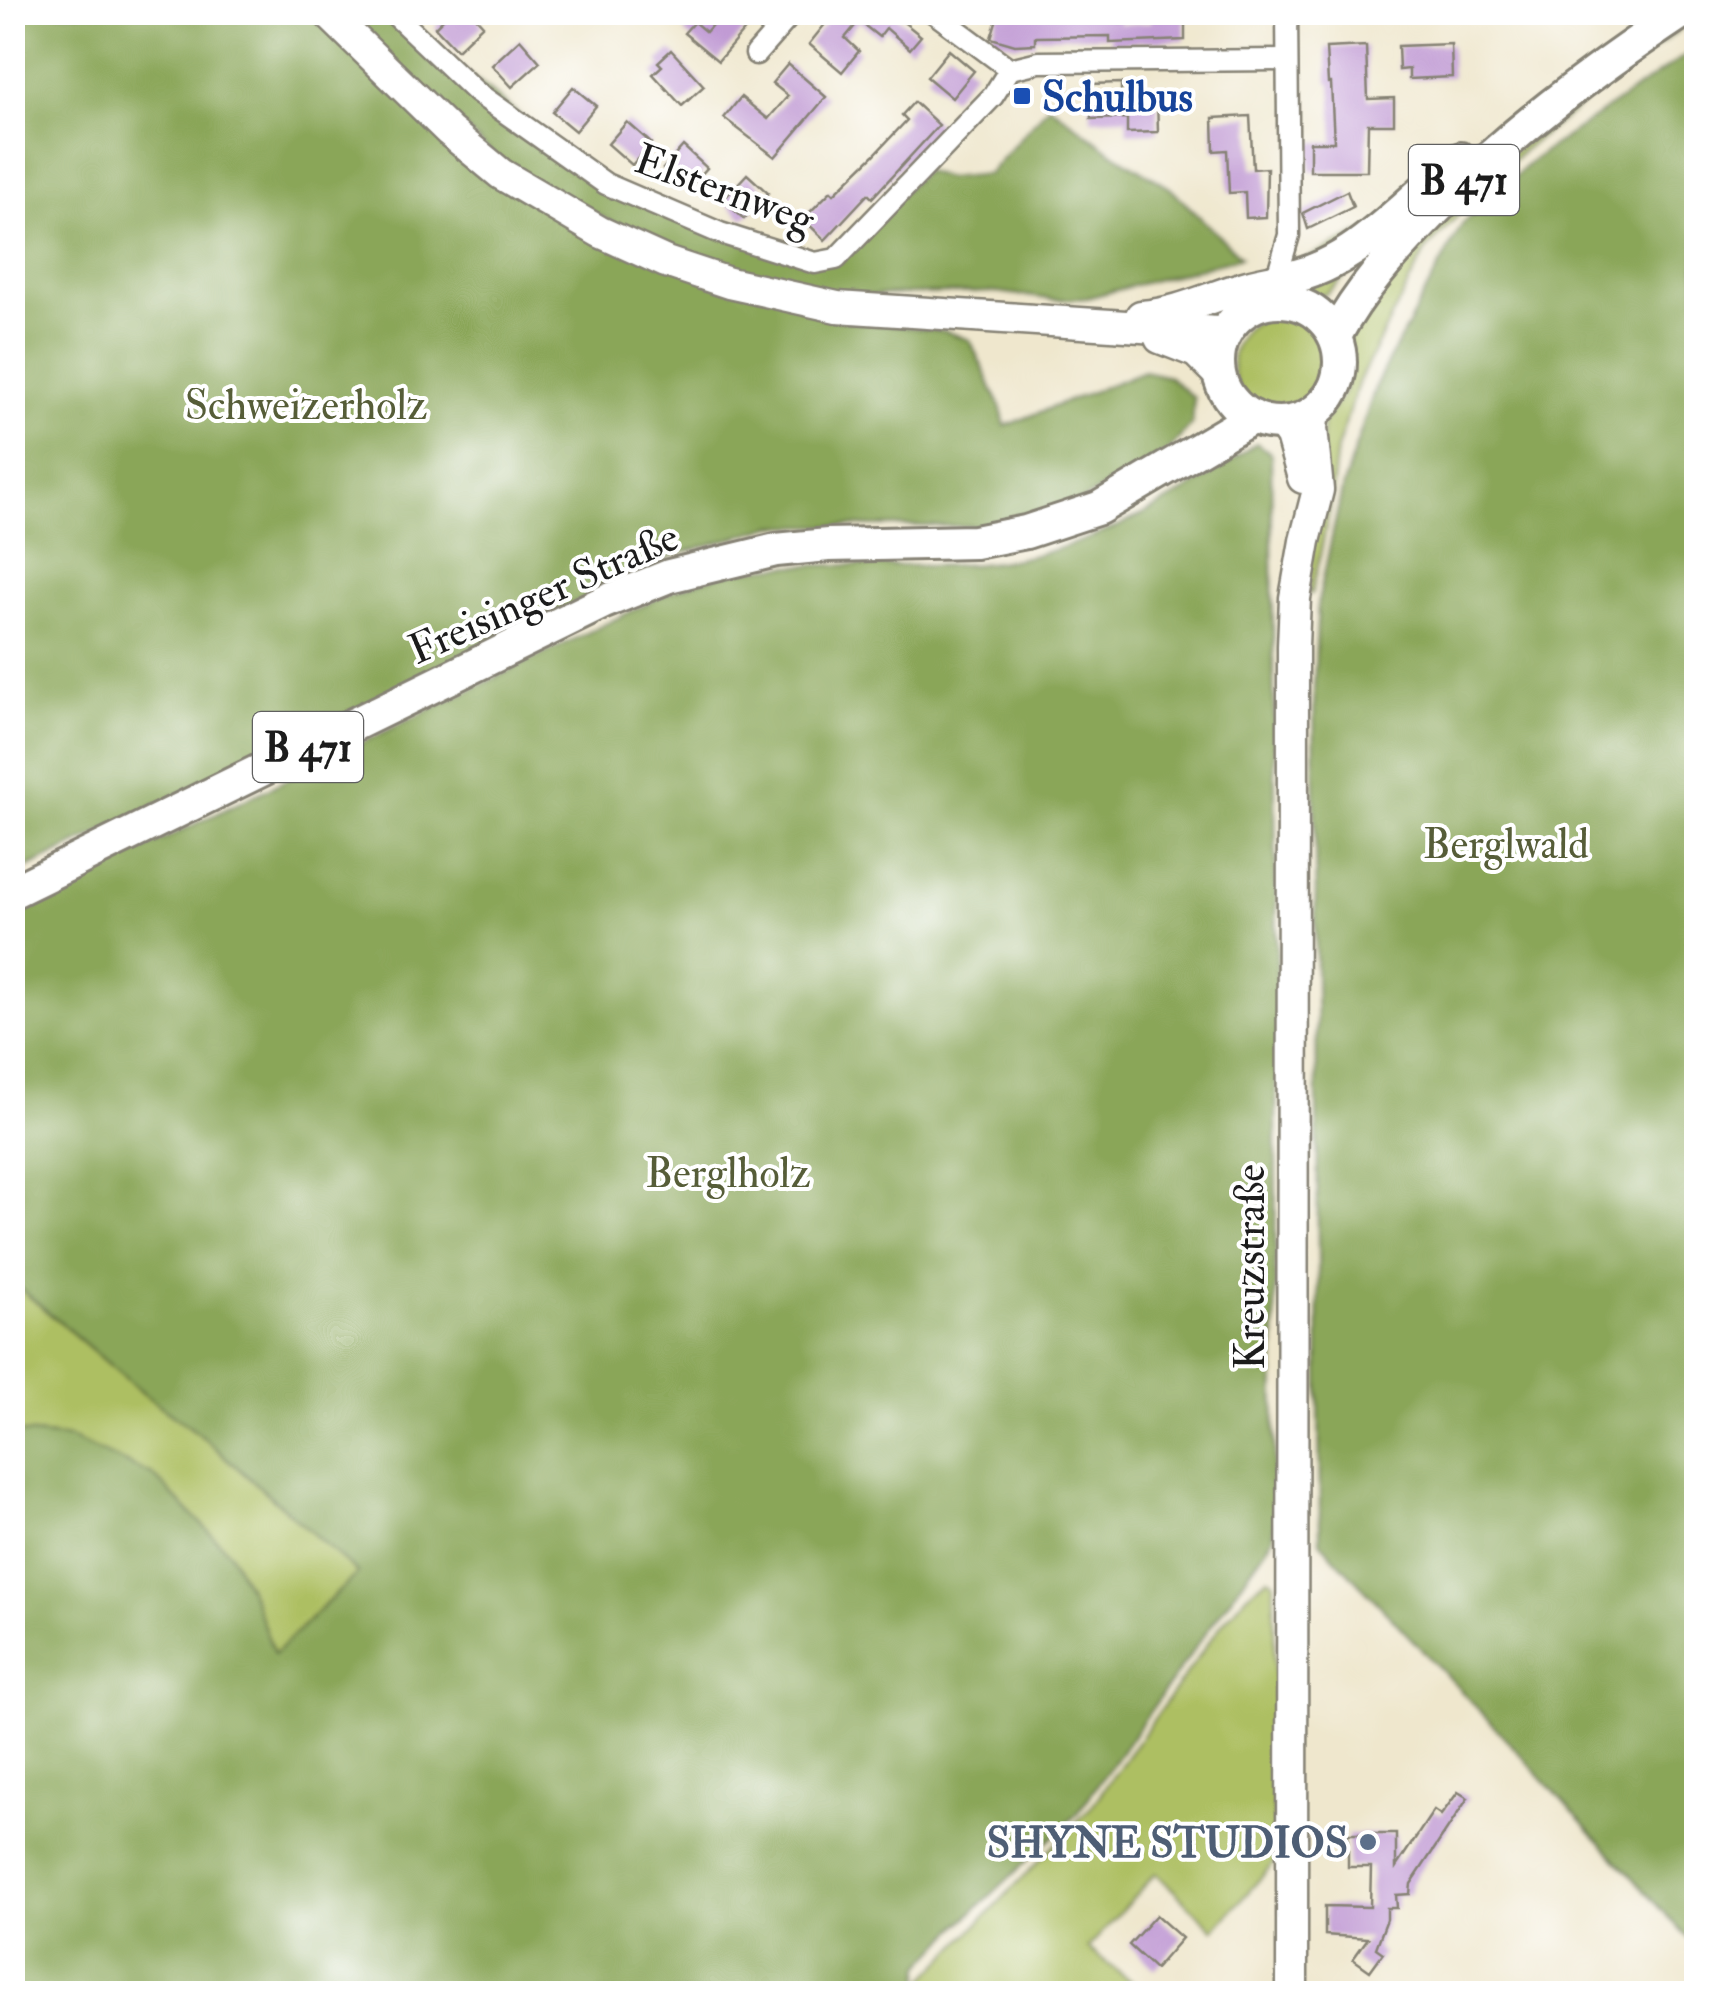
<svg xmlns="http://www.w3.org/2000/svg" width="1709" height="2006" font-family="'IM FELL Double Pica',serif">
<style>
.green{fill:#adbf62;stroke:#646e3f;stroke-width:2.5}
.forest{fill:#8aa658;stroke:#53613a;stroke-width:2.5}
.lines{fill:none;stroke-linecap:round;stroke-linejoin:round}
.canal{stroke:#64c5e2;stroke-width:20}
.building{fill:#c19bd4}
.street-casing{stroke:#868274;stroke-width:25}
.secondary-casing{stroke:#868274;stroke-width:35}
.primary-casing{stroke:#868274;stroke-width:38}
.street{stroke:#fff;stroke-width:20}
.secondary{stroke:#fff;stroke-width:30}
.primary{stroke:#fff;stroke-width:32}
.transit-dot{fill:#1a4fb4;stroke:#fff;stroke-width:4}
.service-dot{fill:#5c6f8a;stroke:#fff;stroke-width:4}
.labels{text-anchor:middle;stroke-width:8;stroke-linejoin:round;paint-order:stroke}
.shield{fill:#fff;stroke:#606060;stroke-width:2.5}
.shield-label{font-size:40px;font-weight:bold;fill:#1c1c1c}
.transit-label{font-size:42px;font-weight:bold;fill:#164399;stroke:#fff;text-anchor:start}
.street-label{font-size:42px;fill:#1c1c1c;stroke:#fff}
.park-label{font-size:42px;fill:#565d38;stroke:#fff}
.service-label{font-size:42px;font-weight:bold;fill:#4e5e75;stroke:#fff;text-anchor:end}
</style>
<rect width="100%" height="100%" fill="#fff"/>
<filter id="ink" filterUnits="userSpaceOnUse"><feTurbulence type="fractalNoise" baseFrequency=".01" numOctaves="2"/><feDisplacementMap in="SourceGraphic" scale="20" xChannelSelector="R" yChannelSelector="G"/><feConvolveMatrix kernelMatrix="1 2 1 2 8 2 1 2 1" color-interpolation-filters="sRGB"/></filter>
<filter id="wash" filterUnits="userSpaceOnUse"><feTurbulence type="fractalNoise" baseFrequency=".0048" numOctaves="4" result="noise"/><feDisplacementMap in="SourceGraphic" scale="40" xChannelSelector="R" yChannelSelector="G"/><feGaussianBlur stdDeviation="2.25" result="paint"/><feColorMatrix in="noise" values="0 0 0 0 0 0 0 0 0 0 0 0 0 0 0 0 0 1.4 0 .05"/><feComposite in="paint" operator="in"/></filter>
<g filter="url(#wash)">
<rect width="100%" height="100%" fill="#efe7cd"/>
<g class="green">
<path d="M 1696,17 L 1525,149 L 1487,184 L 1426,250 L 1359,381 L 1337,449 L 1330,508 L 1312,594 L 1308,594 L 1323,423 L 1344,393 L 1349,373 L 1347,340 L 1357,311 L 1506,156 Z"/>
<path d="M 1422,204 L 1326,294 L 1305,298 L 1266,296 L 1250,301 L 1224,319 L 1179,319 Z"/>
<circle cx="1279" cy="363" r="47"/>
<path d="M 12,1282 L 144,1394 L 198,1433 L 358,1573 L 274,1655 L 255,1602 L 70,1438 L 13,1432 Z"/>
<path d="M 1268,1578 L 1274,1581 L 1275,1862 L 1214,1930 L 1156,1873 L 1088,1948 L 1135,1985 L 1128,1993 L 934,1994 L 920,1984 L 1091,1807 L 1224,1621 L 1248,1594 Z"/>
</g>
<g class="forest">
<path d="M 13,13 L 310,13 L 443,139 L 496,181 L 838,320 L 945,331 L 970,340 L 1001,408 L 1005,426 L 1144,371 L 1169,377 L 1194,398 L 1192,424 L 1167,452 L 1067,509 L 978,526 L 773,526 L 672,556 L 13,875 Z"/>
<path d="M 340,13 L 392,13 L 606,184 L 720,233 L 836,259 L 924,171 L 947,178 L 988,174 L 1049,105 L 1110,151 L 1170,188 L 1241,257 L 1087,298 L 1056,300 L 997,292 L 836,296 L 668,251 L 508,168 Z"/>
<path d="M 1696,48 L 1696,1947 L 1509,1742 L 1320,1542 L 1314,686 L 1318,602 L 1343,485 L 1377,382 L 1463,223 L 1534,159 Z"/>
<path d="M 1256,443 L 1271,453 L 1277,964 L 1274,1537 L 1077,1814 L 957,1927 L 921,1966 L 920,1984 L 912,1993 L 13,1993 L 13,1432 L 70,1438 L 153,1475 L 230,1553 L 255,1602 L 274,1654 L 358,1573 L 198,1433 L 144,1394 L 13,1282 L 13,913 L 677,589 C 694,584 711,577 728,573 C 810,558 896,570 979,564 C 1079,556 1178,502 1256,443 Z"/>
</g>
<g class="lines">
<path class="canal" d="M 12,15 L 16,12"/>
</g>
<g id="blocks">
<g class="building">
<path d="M 450,12 L 471,12 L 483,25 L 457,50 L 435,27 Z"/>
<path d="M 723,12 L 760,12 L 718,61 L 684,33 L 694,22 L 706,32 Z"/>
<path d="M 835,12 L 899,12 L 896,16 L 921,36 L 910,49 L 886,28 L 879,37 L 859,21 L 845,38 L 859,51 L 842,72 L 809,44 Z"/>
<path d="M 999,12 L 1120,12 L 1120,24 L 1151,22 L 1151,12 L 1185,12 L 1185,40 L 1110,43 L 1110,36 L 1035,37 L 1035,44 L 1015,45 L 991,38 Z"/>
<path d="M 520,39 L 540,62 L 512,87 L 492,65 Z"/>
<path d="M 1451,44 L 1452,77 L 1409,79 L 1409,69 L 1399,70 L 1398,46 Z"/>
<path d="M 1366,46 L 1368,99 L 1394,98 L 1394,124 L 1368,124 L 1367,171 L 1310,171 L 1310,142 L 1334,142 L 1331,83 L 1328,83 L 1326,48 Z"/>
<path d="M 671,50 L 704,86 L 682,106 L 653,74 L 662,66 L 658,62 Z"/>
<path d="M 949,50 L 974,71 L 952,98 L 927,77 Z"/>
<path d="M 788,64 L 826,97 L 775,157 L 724,118 L 741,97 L 768,119 L 788,96 L 772,83 Z"/>
<path d="M 1121,83 L 1121,99 L 1157,98 L 1158,132 L 1127,133 L 1127,118 L 1091,119 L 1090,84 Z"/>
<path d="M 573,87 L 596,106 L 575,131 L 552,112 Z"/>
<path d="M 914,102 L 939,125 L 872,198 L 868,194 L 825,240 L 803,219 L 831,191 L 834,194 L 874,155 L 907,120 L 902,115 Z"/>
<path d="M 1250,116 L 1253,169 L 1267,168 L 1266,217 L 1246,218 L 1245,192 L 1229,193 L 1227,150 L 1214,151 L 1213,118 Z"/>
<path d="M 627,122 L 651,143 L 632,165 L 608,144 Z"/>
<path d="M 683,146 L 707,168 L 687,190 L 663,169 Z"/>
<path d="M 747,174 L 768,193 L 744,219 L 723,200 Z"/>
<path d="M 1347,191 L 1353,207 L 1308,229 L 1303,213 Z"/>
<path d="M 1458,1792 L 1468,1798 L 1411,1884 L 1410,1894 L 1396,1895 L 1397,1908 L 1387,1908 L 1387,1919 L 1376,1948 L 1383,1953 L 1370,1971 L 1353,1959 L 1368,1938 L 1325,1935 L 1325,1906 L 1370,1907 L 1371,1867 L 1348,1867 L 1348,1834 L 1396,1834 L 1396,1867 L 1434,1810 L 1441,1815 Z"/>
<path d="M 1156,1915 L 1182,1938 L 1155,1969 L 1129,1945 Z"/>
</g>
</g>
</g>
<g filter="url(#ink)">
<use href="#blocks" fill-opacity="0" stroke="#868274" stroke-width="2.5"/>
<g class="lines">
<defs>
<g id="street">
<path d="M 392,12 L 476,92 L 606,184 L 720,233 L 815,263 L 836,259 L 993,96 L 1010,69"/>
<path d="M 933,12 L 1010,69"/>
<path d="M 756,54 L 793,12"/>
<path d="M 1010,69 L 1039,62 L 1286,60"/>
<path d="M 1276,280 L 1289,235 L 1287,12"/>
</g>
<g id="secondary">
<path d="M 327,12 L 449,131 L 501,174 L 600,232 L 666,262 L 729,283 L 837,307 L 1217,332 L 1227,330"/>
<path d="M 1141,316 C 1188,313 1229,286 1276,280"/>
<path d="M 1160,338 L 1196,352 L 1220,376"/>
<path d="M 1282,423 L 1291,436 L 1303,478"/>
<path d="M 1292,1994 L 1293,646 L 1295,598 L 1305,541 L 1318,490 L 1312,428 L 1314,412"/>
</g>
<g id="primary">
<path d="M 1276,280 C 1353,271 1402,204 1461,159"/>
<circle cx="1279" cy="362" r="61"/>
<path d="M 1335,336 C 1359,291 1394,252 1430,215 C 1506,136 1590,73 1682,12"/>
<path d="M 12,892 L 604,602 L 669,576 L 776,550 L 828,545 L 975,542 L 1026,532 L 1099,508 L 1253,417"/>
</g>
</defs>
<use href="#street" class="street-casing"/>
<use href="#secondary" class="secondary-casing"/>
<use href="#primary" class="primary-casing"/>
<use href="#street" class="street"/>
<use href="#secondary" class="secondary"/>
<use href="#primary" class="primary"/>
</g>
</g>
<rect class="transit-dot" x="1012" y="86" width="20" height="20" rx="5"/>
<circle class="service-dot" cx="1368" cy="1842" r="10"/>
<g class="labels">
<g class="shield">
<rect x="1409" y="145" width="110" height="70" rx="8"/>
<rect x="253" y="712" width="110" height="70" rx="8"/>
</g>
<g class="shield-label">
<text x="1464" y="194">B 471</text>
<text x="308" y="761">B 471</text>
</g>
<g class="transit-label">
<text x="1042" y="111">Schulbus</text>
</g>
<g class="street-label">
<text transform="translate(725 188) rotate(20)" y="15">Elsternweg</text>
<text transform="translate(543 592) rotate(-24)" y="15">Freisinger Straße</text>
<text transform="translate(1249 1267) rotate(-90)" y="15">Kreuzstraße</text>
</g>
<g class="park-label">
<text x="306" y="419">Schweizerholz</text>
<text x="1506" y="858">Berglwald</text>
<text x="728" y="1187">Berglholz</text>
</g>
<g class="service-label">
<text x="1348" y="1857">SHYNE STUDIOS</text>
</g>
</g>
<rect width="1709" height="2006" fill="none" stroke="#fff" stroke-width="50"/>
</svg>
